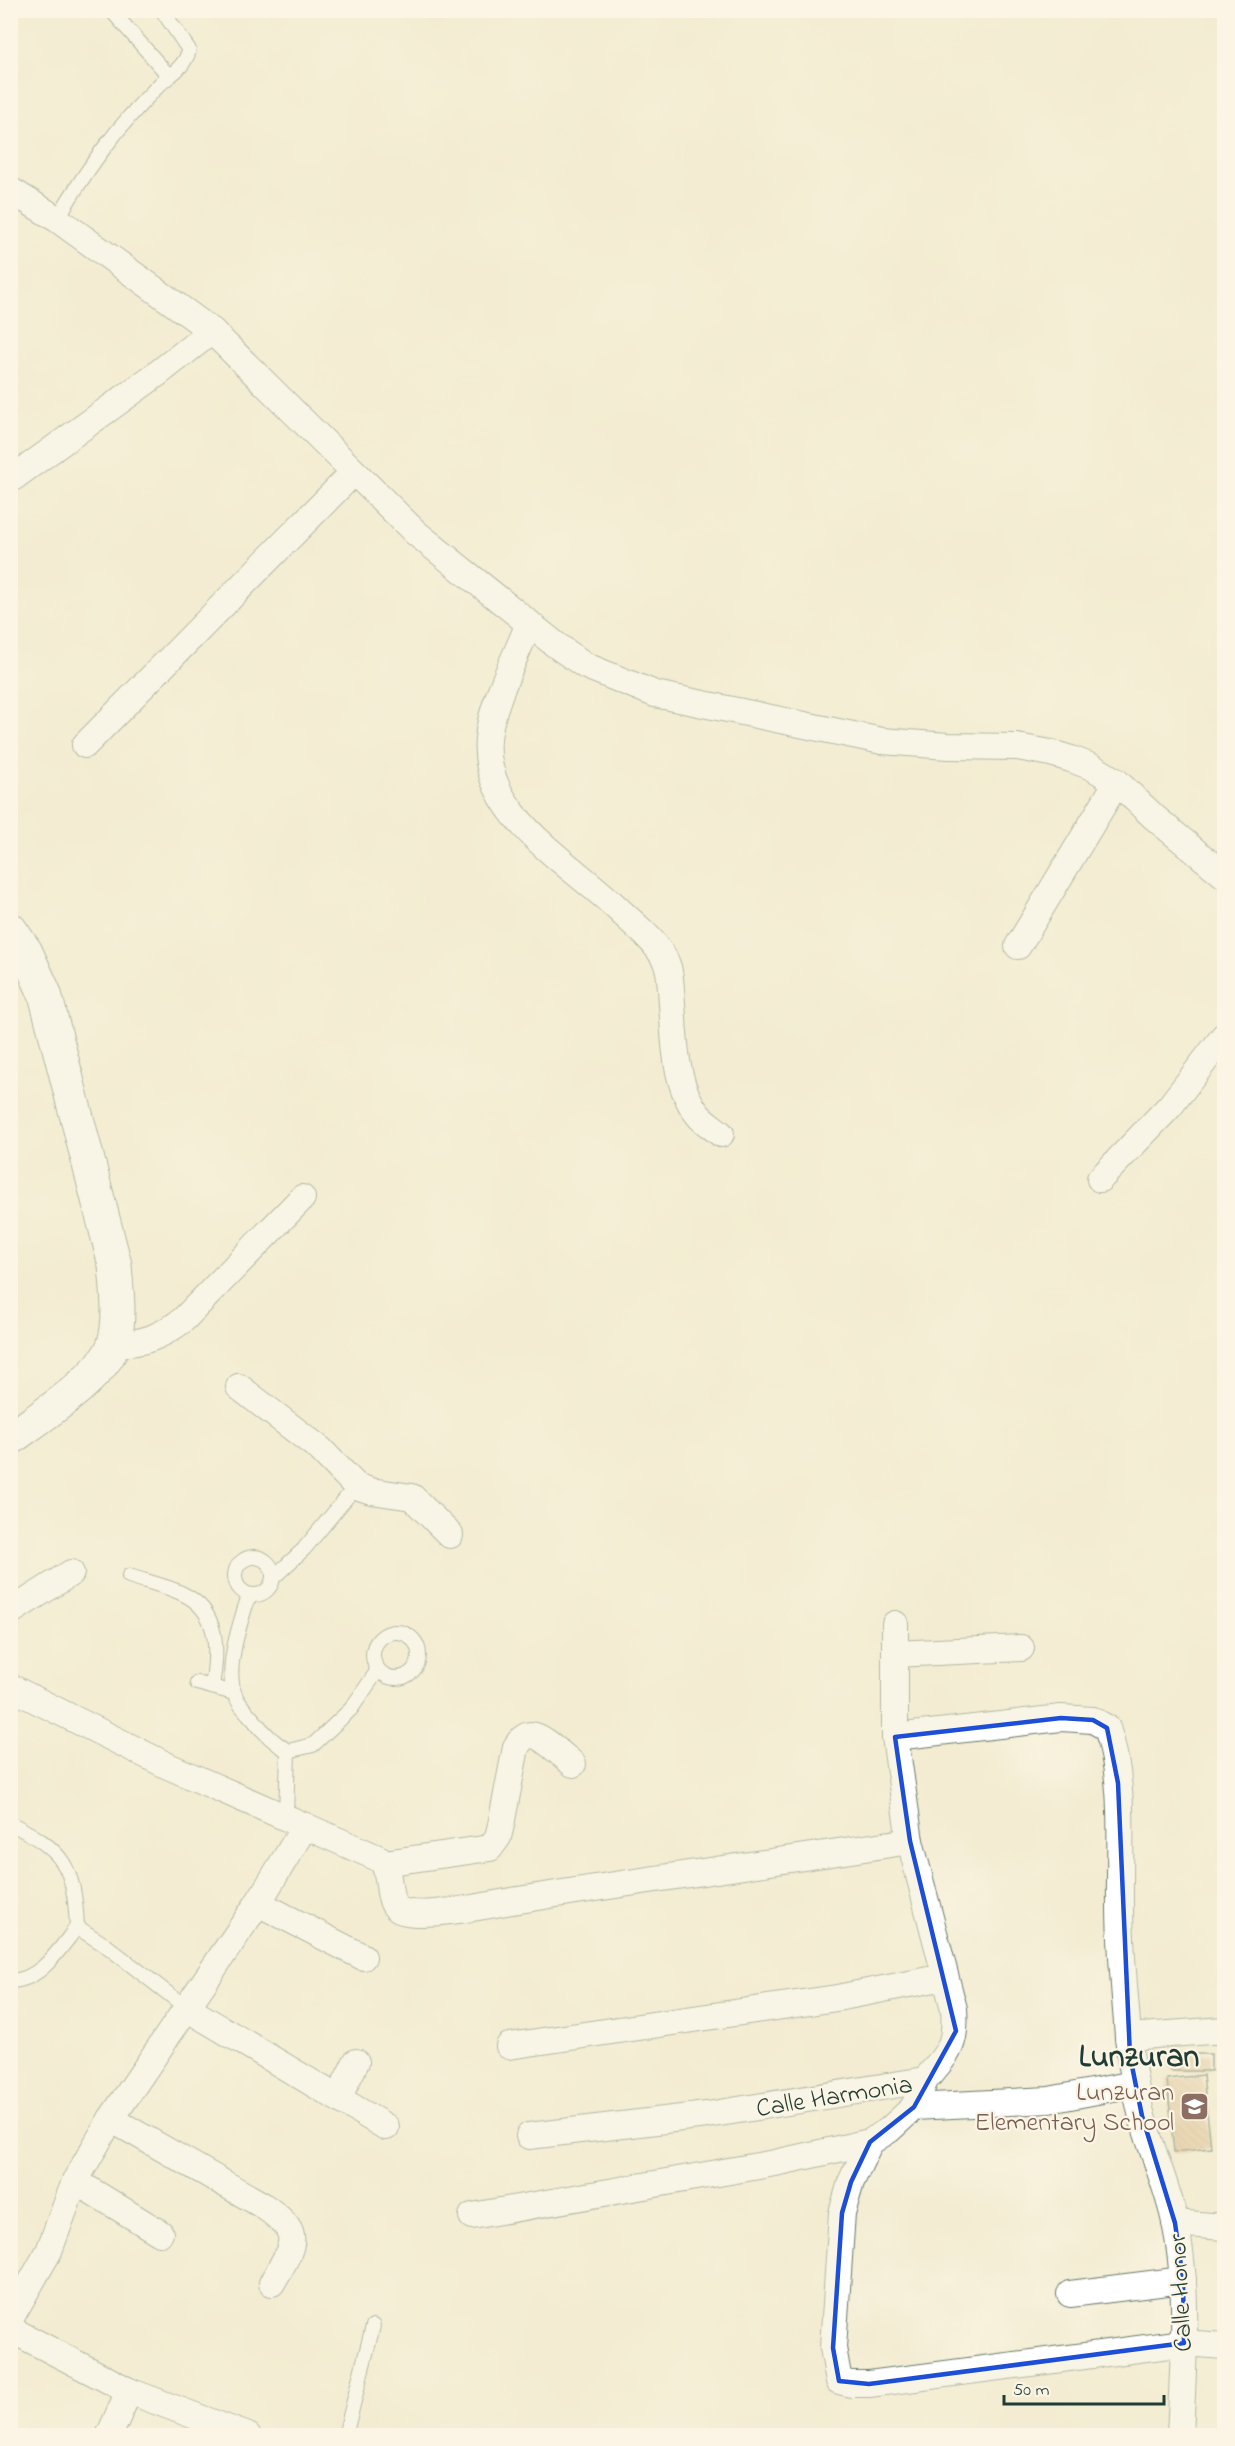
<svg xmlns="http://www.w3.org/2000/svg" width="1235" height="2446" font-family="'Indie Flower',sans-serif">
<style>
.building{fill:url(#building-back-hatch)}
.lines{fill:none;stroke-linecap:round;stroke-linejoin:round}
.service-casing{stroke:#697a6b;stroke-width:16}
.minor-casing{stroke:#697a6b;stroke-width:28}
.secondary-casing{stroke:#697a6b;stroke-width:35}
.service{stroke:#fff;stroke-width:14}
.minor{stroke:#fff;stroke-width:26}
.secondary{stroke:#fff;stroke-width:33}
.marked{fill:none;stroke:#1d4ed8;stroke-width:4.5;stroke-linejoin:round}
.labels{text-anchor:middle;stroke-width:4.5;stroke-linejoin:round;paint-order:stroke}
.education-label{font-size:26px;fill:#785e54;stroke:#fcf5e5;text-anchor:end}
.street-label{font-size:26px;fill:#1f3d34;stroke:#fcf5e5}
.district-label{font-size:32px;font-weight:bold;fill:#1f3d34;stroke:#fcf5e5}
</style>
<defs>
<pattern id="building-back-hatch" width="6" height="6" patternUnits="userSpaceOnUse" patternTransform="scale(1.5)"><rect width="6" height="6" fill="#dfbc8e"/><path d="M-1 5l2 2M0 0l6 6M5-1l2 2" fill="none" stroke="#bfa27b"/></pattern>
</defs>
<rect width="100%" height="100%" fill="#fcf5e5"/>
<filter id="ink" filterUnits="userSpaceOnUse"><feTurbulence type="fractalNoise" baseFrequency=".0167" numOctaves="2"/><feDisplacementMap in="SourceGraphic" scale="12" xChannelSelector="R" yChannelSelector="G"/><feConvolveMatrix kernelMatrix="1 2 1 2 8 2 1 2 1" color-interpolation-filters="sRGB"/></filter>
<filter id="wash" filterUnits="userSpaceOnUse"><feTurbulence type="fractalNoise" baseFrequency=".008" numOctaves="4" result="noise"/><feDisplacementMap in="SourceGraphic" scale="24" xChannelSelector="R" yChannelSelector="G"/><feGaussianBlur stdDeviation="1.35" result="paint"/><feColorMatrix in="noise" values="0 0 0 0 0 0 0 0 0 0 0 0 0 0 0 0 0 1.4 0 .05"/><feComposite in="paint" operator="in"/></filter>
<g filter="url(#wash)">
<rect width="100%" height="100%" fill="#f3ecd2"/>
<g id="blocks">
<g class="building">
<rect x="1171" y="2054" width="40" height="17"/>
<path d="M 1203,2075 L 1211,2148 L 1174,2152 L 1167,2079 Z"/>
</g>
</g>
</g>
<g filter="url(#ink)">
<use href="#blocks" fill-opacity="0" stroke="#697a6b" stroke-width="1.5"/>
<g class="lines">
<defs>
<g id="service">
<path d="M 111,10 L 169,76"/>
<path d="M 57,219 C 89,166 116,128 160,84 C 172,73 185,67 189,50 L 162,10"/>
<circle cx="254" cy="1576" r="19"/>
<path d="M 129,1576 C 147,1582 167,1586 183,1594 C 220,1611 218,1651 212,1686"/>
<path d="M 274,1577 L 304,1549 L 356,1486"/>
<path d="M 249,1595 C 241,1621 225,1665 234,1692 C 237,1703 246,1711 253,1719 C 263,1732 274,1743 288,1751 L 286,1816"/>
<circle cx="396" cy="1655" r="23"/>
<path d="M 197,1683 L 234,1693"/>
<path d="M 288,1751 L 313,1745 L 351,1709 L 378,1670"/>
<path d="M 10,1823 C 64,1851 74,1865 77,1927"/>
<path d="M 10,1981 C 41,1981 60,1948 77,1927 L 108,1947 L 188,2009"/>
<path d="M 345,2436 L 373,2326"/>
</g>
<g id="minor">
<path d="M 10,190 L 57,219 L 212,331 L 416,533 L 556,645 L 586,666 L 655,694 L 882,741 L 948,746 L 1017,747 L 1051,753 L 1071,759 L 1092,767 L 1117,782 L 1154,817 L 1224,875"/>
<path d="M 10,480 L 157,374 L 212,331"/>
<path d="M 529,623 C 517,654 490,707 488,739 C 481,815 571,863 618,909 C 635,926 660,943 668,967 C 671,978 671,992 672,1004 C 675,1041 674,1087 700,1117 C 706,1123 714,1128 721,1134"/>
<path d="M 85,745 L 353,473"/>
<path d="M 1018,946 L 1117,782"/>
<path d="M 1100,1179 L 1170,1106 L 1224,1036"/>
<path d="M 114,1344 C 143,1344 160,1337 183,1320 L 302,1198"/>
<path d="M 239,1387 L 320,1449 L 356,1486 L 371,1491 L 412,1497 L 450,1535"/>
<path d="M 10,1612 L 71,1573"/>
<path d="M 895,1624 L 895,1737 L 910,1841 L 954,2009 C 957,2046 948,2053 925,2080"/>
<path d="M 895,1654 L 1021,1648"/>
<path d="M 10,1687 L 168,1766 L 305,1826 L 258,1903 L 111,2119 L 75,2181 L 49,2251 L 10,2319"/>
<path d="M 895,1737 L 1061,1718 L 1093,1720 L 1107,1728 C 1126,1783 1119,1847 1120,1905 C 1120,1949 1125,1993 1128,2037"/>
<path d="M 305,1826 L 380,1859 C 393,1871 385,1900 398,1909 C 415,1920 485,1906 506,1902 C 641,1880 776,1862 910,1841"/>
<path d="M 384,1863 L 490,1848 L 498,1837 L 501,1825 L 516,1747 C 520,1741 524,1735 531,1735 C 542,1735 564,1757 573,1764"/>
<path d="M 258,1903 L 363,1957"/>
<path d="M 188,2009 L 386,2127"/>
<path d="M 509,2046 L 837,1998 L 945,1977"/>
<path d="M 338,2098 L 356,2062"/>
<path d="M 111,2119 L 262,2205 C 304,2234 295,2242 272,2283"/>
<path d="M 529,2136 L 707,2115 L 925,2080 L 914,2107 L 1049,2100 L 1134,2084"/>
<path d="M 870,2142 L 851,2182 L 842,2213 L 833,2348 L 839,2381 L 851,2384 L 869,2384 L 1184,2343 L 1224,2346"/>
<path d="M 75,2181 L 160,2233"/>
<path d="M 472,2216 L 775,2163 L 870,2142 L 889,2130 L 914,2107"/>
<path d="M 1175,2223 L 1224,2227"/>
<path d="M 1070,2294 L 1183,2280"/>
<path d="M 10,2329 L 129,2391 L 248,2436"/>
<path d="M 109,2436 L 129,2391"/>
<path d="M 1180,2436 C 1183,2365 1190,2292 1175,2222 C 1167,2185 1151,2150 1141,2113 C 1135,2088 1131,2063 1128,2037 L 1224,2030"/>
</g>
<path id="secondary" d="M 10,929 L 26,952 L 45,994 L 115,1265 C 117,1290 121,1320 114,1343 C 104,1377 38,1418 10,1439"/>
</defs>
<use href="#service" class="service-casing"/>
<use href="#minor" class="minor-casing"/>
<use href="#secondary" class="secondary-casing"/>
<use href="#service" class="service"/>
<use href="#minor" class="minor"/>
<use href="#secondary" class="secondary"/>
</g>
</g>
<path d="M0 0H1235V2446H0ZM 1061,1718 L 1093,1720 L 1107,1728 L 1118,1783 L 1130,2056 L 1142,2116 L 1175,2223 L 1183,2280 L 1184,2343 L 869,2384 L 839,2381 L 833,2348 L 842,2213 L 851,2182 L 870,2142 L 914,2107 L 956,2031 L 910,1841 L 895,1737 Z" fill="#f3ecd2" fill-opacity=".55" fill-rule="evenodd"/>
<path class="marked" d="M 1061,1718 L 1093,1720 L 1107,1728 L 1118,1783 L 1130,2056 L 1142,2116 L 1175,2223 L 1183,2280 L 1184,2343 L 869,2384 L 839,2381 L 833,2348 L 842,2213 L 851,2182 L 870,2142 L 914,2107 L 956,2031 L 910,1841 L 895,1737 Z"/>
<defs>
<symbol id="school-square" viewBox="-11 -11 22 22"><rect x="-9" y="-9" width="18" height="18" rx="4" fill="#8d6e63" stroke="#fcf5e5"/><path d="M0-5L7-2L0 1L-7-2ZM-4 1L0 2.5L4 1V4Q0 6-4 4Z" fill="#fff"/></symbol>
</defs>
<g fill-rule="evenodd">
<use href="#school-square" x="1178" y="2090" width="33" height="33"/>
</g>
<g class="labels">
<g class="education-label">
<text x="1174" y="2100">Lunzuran<tspan x="1174" dy="30">Elementary School</tspan></text>
</g>
<g class="street-label">
<text transform="translate(834 2095) rotate(-9)" y="9">Calle Harmonia</text>
<text transform="translate(1179 2293) rotate(-93)" y="9">Calle Honor</text>
</g>
<g class="district-label">
<text x="1139" y="2066">Lunzuran</text>
</g>
</g>
<rect width="1235" height="2446" fill="none" stroke="#fcf5e5" stroke-width="36"/>
<path d="M1004 2395v9h160v-9" fill="none" stroke="#1f3d34" stroke-width="3"/>
<text x="1013" y="2395" font-size="18" fill="#1f3d34" stroke="#fcf5e5" stroke-width="4.5" paint-order="stroke">50 m</text>
</svg>
